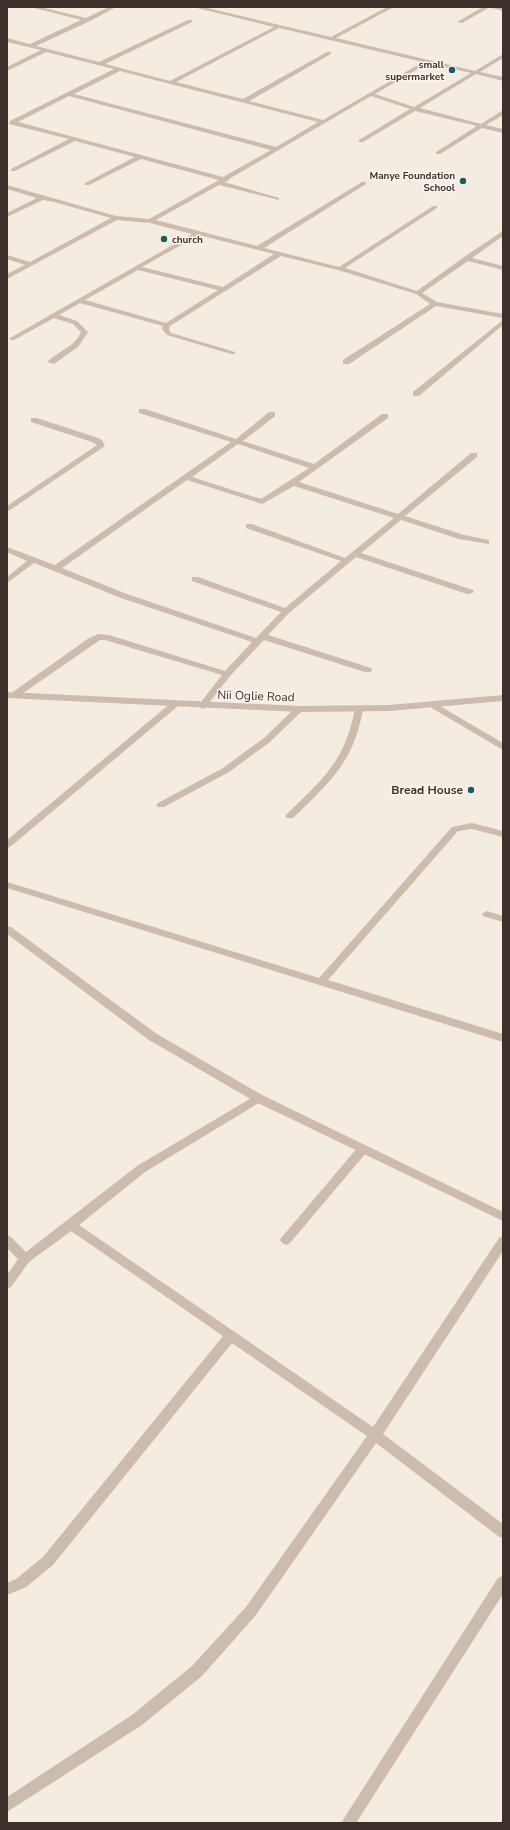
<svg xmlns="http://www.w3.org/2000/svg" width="510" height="1830" font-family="'Nunito Sans',sans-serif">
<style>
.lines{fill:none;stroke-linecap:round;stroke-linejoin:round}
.minor{fill:#cdbbac;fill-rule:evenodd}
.tertiary{fill:#cdbbac;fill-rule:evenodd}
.poi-dot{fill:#1f5a5e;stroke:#fbf5ee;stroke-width:1.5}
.labels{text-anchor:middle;stroke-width:3;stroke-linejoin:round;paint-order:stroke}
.far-poi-label{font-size:10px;font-weight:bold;fill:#3b302b;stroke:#fbf5ee;text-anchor:end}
.street-label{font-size:12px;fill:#3b302b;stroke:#fbf5ee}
.poi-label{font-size:12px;font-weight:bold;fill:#3b302b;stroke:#fbf5ee;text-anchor:end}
</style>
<rect width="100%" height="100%" fill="#f4ebe1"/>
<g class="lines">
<g class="minor">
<path d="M 31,7 L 40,7 L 86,18 L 109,7 L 116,7 L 90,21 L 36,46 L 99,62 L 188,20 L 192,20 L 192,22 L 105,64 L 170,81 L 274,27 L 193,7 L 203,7 L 331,37 L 387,7 L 394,7 L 336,38 L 475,71 L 503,54 L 503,58 L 480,72 L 503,77 L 503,81 L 476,74 L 420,108 L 481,124 L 503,110 L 503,115 L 486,125 L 503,129 L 503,133 L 482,128 L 440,154 L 436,154 L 436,152 L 477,126 L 415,111 L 363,142 L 359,142 L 359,140 L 410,109 L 371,96 L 229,179 L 228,181 L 224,182 L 279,198 L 279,200 L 219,185 L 156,220 L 257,246 L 362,182 L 366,182 L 366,184 L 264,248 L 339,267 L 433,206 L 437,206 L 437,208 L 345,268 L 417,291 L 464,257 L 503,231 L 503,236 L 472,258 L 503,266 L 503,270 L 468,261 L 422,293 L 437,302 L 503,314 L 503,318 L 436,306 L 349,364 L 343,364 L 343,360 L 430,304 L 416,294 L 338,270 L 281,256 L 170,326 L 169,329 L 171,333 L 235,352 L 235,354 L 231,354 L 167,335 L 162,329 L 163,326 L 80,303 L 59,315 L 77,321 L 88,332 L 78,347 L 54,364 L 47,362 C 58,351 75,347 81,332 L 73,324 L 54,318 L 14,340 L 10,340 L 10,338 L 192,234 L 150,223 L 117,220 L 7,279 L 7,274 L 25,265 L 7,259 L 7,255 L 30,262 L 111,218 L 54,202 L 43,200 L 7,217 L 7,213 L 37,198 L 7,189 L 7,185 L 116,216 L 149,219 L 219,180 L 141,159 L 89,185 L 85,185 L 85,183 L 135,157 L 75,141 L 15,171 L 11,171 L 11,169 L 69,139 L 9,124 L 10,121 L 114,69 L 46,52 L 7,71 L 7,67 L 41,50 L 7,42 L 7,38 L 30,44 L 81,20 ZM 279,28 L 423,62 L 323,120 L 249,101 L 331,54 L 331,52 L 327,52 L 243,99 L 176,82 ZM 428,63 L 471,73 L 414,107 L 375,94 ZM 120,71 L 318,122 L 276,147 L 74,94 ZM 69,96 L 271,150 L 223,177 L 18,122 ZM 199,235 L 274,254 L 223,287 L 142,267 ZM 138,270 L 218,290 L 166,323 L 85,300 Z"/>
<path d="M 483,7 L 490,7 L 462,23 L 457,22 Z"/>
<path d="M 491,7 L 503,7 L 503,11 L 492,8 Z"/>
<path d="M 503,320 L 503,325 L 419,396 L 413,396 L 413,392 Z"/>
<path d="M 139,409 L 145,409 L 236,439 L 269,412 L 275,412 L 275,416 L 243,441 L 314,464 L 382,414 L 388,414 L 388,418 L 299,482 L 398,514 L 471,453 L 477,453 L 477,457 L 405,516 L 464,535 L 489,540 L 489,544 L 459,539 L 401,520 L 361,553 L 473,590 L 474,592 L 470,594 L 467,594 L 356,557 L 289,613 L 268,635 L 371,668 L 372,670 L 371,672 L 365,672 L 264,640 L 230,676 L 205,708 L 202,709 L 198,706 L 222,675 L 105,640 L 100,640 L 16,698 L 10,698 L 9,696 L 10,694 L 89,638 L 99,634 L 109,635 L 225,671 L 252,642 L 121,598 L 34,563 L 7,583 L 7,577 L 27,561 L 7,552 L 7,547 L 55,565 L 231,442 L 139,413 ZM 238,444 L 309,468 L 261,499 L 192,477 ZM 187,480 L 262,504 L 294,486 L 394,518 L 345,558 L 252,524 L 246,524 L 246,528 L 341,561 L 285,608 L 198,577 L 192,577 L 192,581 L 281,612 L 256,638 L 127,594 L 62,568 Z"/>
<path d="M 31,418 L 37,418 L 98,438 L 102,440 L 105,446 L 7,512 L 7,506 L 97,445 L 92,442 L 31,422 Z"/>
<path d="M 175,701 L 178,702 L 179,704 L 178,706 L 10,847 L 7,848 L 7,840 L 172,702 Z"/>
<path d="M 433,702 L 503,743 L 503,750 L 430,707 L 429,705 L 430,703 Z"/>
<path d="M 299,706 L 302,707 L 303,709 L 302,711 L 270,742 L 229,772 L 164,807 L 158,807 L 156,805 L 158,803 L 223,768 L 264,738 L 296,707 Z"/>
<path d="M 359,706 L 363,709 C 354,762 330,782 293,818 L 287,818 L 285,816 L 287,814 C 323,779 345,761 355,709 Z"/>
<path d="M 472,823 L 503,831 L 503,837 L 472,829 L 458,831 L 328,980 L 503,1034 L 503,1042 L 7,888 L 7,882 L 319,978 L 452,827 Z"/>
<path d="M 487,911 L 503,916 L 503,922 L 483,916 L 482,914 Z"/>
<path d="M 258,1094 L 262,1095 L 263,1098 L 262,1101 L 145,1172 L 79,1225 L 373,1427 L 499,1238 L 503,1236 L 503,1251 L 383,1434 L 503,1524 L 503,1538 L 498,1536 L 376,1443 L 256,1615 L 202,1676 L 142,1725 L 7,1812 L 7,1797 L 132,1715 L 192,1666 L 246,1607 L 367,1436 L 232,1343 L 53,1565 L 26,1587 L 7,1595 L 7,1583 L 16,1579 L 43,1557 L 223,1336 L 71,1231 L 29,1262 L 11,1287 L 7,1289 L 7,1275 L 18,1259 L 7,1248 L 7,1235 L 11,1237 L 26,1252 L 137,1166 Z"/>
<path d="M 362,1146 L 366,1147 L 368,1150 L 366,1153 L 290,1243 L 286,1245 L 282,1243 L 280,1240 L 282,1237 L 358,1147 Z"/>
<path d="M 503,1576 L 503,1594 L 356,1823 L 341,1823 L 498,1578 Z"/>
</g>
<g class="tertiary">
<path d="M 7,692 L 299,706 L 389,705 L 503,695 L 503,701 L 389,711 L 299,712 L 7,698 Z"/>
<path d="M 7,926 L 11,927 L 157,1034 L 262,1095 L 503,1212 L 503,1221 L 254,1101 L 149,1040 L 7,934 Z"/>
</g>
</g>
<g class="poi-dot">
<circle cx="452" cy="70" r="4"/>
<circle cx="463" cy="181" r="4"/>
<circle cx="164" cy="239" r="4"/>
<circle cx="471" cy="790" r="4"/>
</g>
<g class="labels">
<g class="far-poi-label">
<text x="444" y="68">small<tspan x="444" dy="12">supermarket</tspan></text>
<text x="455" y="179">Manye Foundation<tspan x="455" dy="12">School</tspan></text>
<text x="172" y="243" text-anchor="start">church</text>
</g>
<g class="street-label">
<text transform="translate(256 696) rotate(2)" y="4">Nii Oglie Road</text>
</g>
<g class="poi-label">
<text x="463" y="794">Bread House</text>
</g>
</g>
<rect width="510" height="1830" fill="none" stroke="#3b302b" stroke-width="16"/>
</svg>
